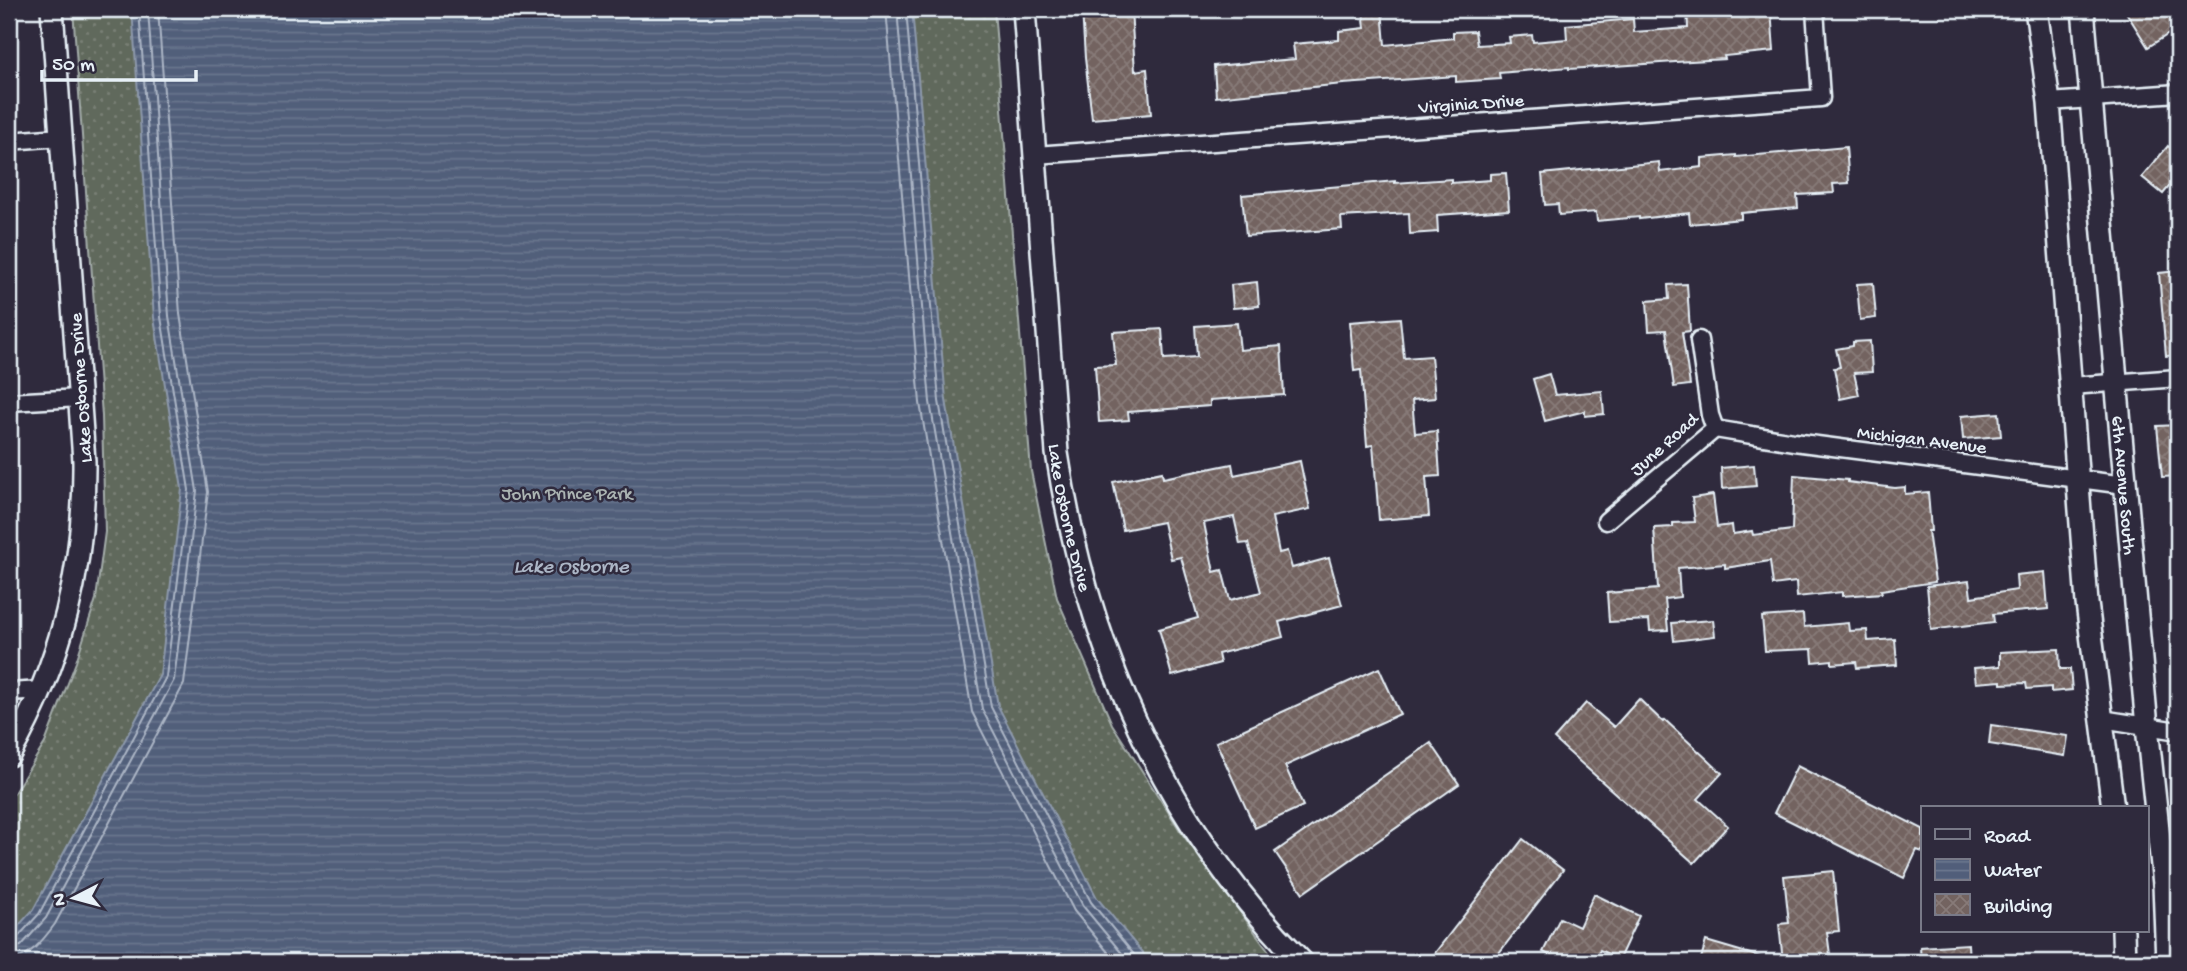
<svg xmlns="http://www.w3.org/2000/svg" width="2187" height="971" font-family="'Gochi Hand',sans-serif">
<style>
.grass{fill:url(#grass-dots);stroke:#a4adaa;stroke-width:2}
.water{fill:url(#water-rules);stroke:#8d99ac;stroke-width:2}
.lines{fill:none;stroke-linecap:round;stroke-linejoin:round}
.shore{stroke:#acb6c6;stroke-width:2}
.building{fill:url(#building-cross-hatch);stroke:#e8f1f8;stroke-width:2;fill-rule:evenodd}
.minor-casing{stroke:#e8f1f8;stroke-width:21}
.tertiary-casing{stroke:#e8f1f8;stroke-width:26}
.minor{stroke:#2f2a3d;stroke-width:16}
.tertiary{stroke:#2f2a3d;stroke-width:21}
.labels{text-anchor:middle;stroke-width:5;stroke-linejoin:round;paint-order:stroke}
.street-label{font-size:19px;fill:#e8f1f8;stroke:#2f2a3d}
.park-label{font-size:19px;fill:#abb4b2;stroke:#2f2a3d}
.water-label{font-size:21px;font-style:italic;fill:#acb6c6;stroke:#2f2a3d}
</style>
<defs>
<pattern id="grass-dots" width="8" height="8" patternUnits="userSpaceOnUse" patternTransform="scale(1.75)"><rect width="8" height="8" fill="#61695c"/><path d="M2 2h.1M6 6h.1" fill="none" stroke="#787f74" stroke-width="1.8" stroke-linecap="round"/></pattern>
<pattern id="water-rules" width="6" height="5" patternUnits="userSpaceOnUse" patternTransform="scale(1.75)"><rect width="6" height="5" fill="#515e7a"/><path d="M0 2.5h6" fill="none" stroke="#6a768e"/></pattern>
<pattern id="building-cross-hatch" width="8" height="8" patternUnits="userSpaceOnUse" patternTransform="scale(1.75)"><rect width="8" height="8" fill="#736360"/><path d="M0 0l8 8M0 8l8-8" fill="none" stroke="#877a78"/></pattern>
</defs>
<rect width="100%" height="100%" fill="#2f2a3d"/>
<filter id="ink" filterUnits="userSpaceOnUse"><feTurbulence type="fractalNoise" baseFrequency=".0143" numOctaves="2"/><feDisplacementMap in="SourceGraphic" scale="14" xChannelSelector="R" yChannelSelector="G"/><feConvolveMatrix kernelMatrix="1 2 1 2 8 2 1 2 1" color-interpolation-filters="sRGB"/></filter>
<g filter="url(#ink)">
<path class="grass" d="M 73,9 L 994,9 L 1031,471 L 1057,598 L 1112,724 L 1183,835 L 1277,962 L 9,962 L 9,801 L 45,743 L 76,662 L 96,599 L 105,532 L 102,416 Z"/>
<path class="water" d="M 132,9 L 912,9 L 946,400 L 998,706 L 1097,898 L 1150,962 L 9,962 L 9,936 L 33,910 L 160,675 L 182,489 L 154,318 Z"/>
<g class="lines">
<g class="shore">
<path d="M 886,9 L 920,403 L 972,712 L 1074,911 L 1116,962"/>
<path d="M 897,9 L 930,402 L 982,709 L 1083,906 L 1129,962"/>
<path d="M 906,9 L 939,401 L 991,707 L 1091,902 L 1140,962"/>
<path d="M 9,940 L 16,939 L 39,914 L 166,677 L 189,490 L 161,317 L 139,9"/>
<path d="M 9,949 L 21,946 L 46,918 L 174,680 L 197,491 L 169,316 L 148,9"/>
<path d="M 9,960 C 29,959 44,939 55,924 L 184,684 L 208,492 L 180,314 L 158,9"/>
</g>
</g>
<g class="building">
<path d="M 1082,9 L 1131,9 L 1135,71 L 1147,69 L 1151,114 L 1092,119 L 1085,58 Z"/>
<path d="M 1363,9 L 1382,9 L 1385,45 L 1453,38 L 1453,32 L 1475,31 L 1477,45 L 1510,43 L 1509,37 L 1532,35 L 1533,42 L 1567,39 L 1566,25 L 1633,19 L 1634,32 L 1688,28 L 1687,9 L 1721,9 L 1721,12 L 1771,9 L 1774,51 L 1724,56 L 1725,59 L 1691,61 L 1569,69 L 1569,67 L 1499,73 L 1500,79 L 1456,82 L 1456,76 L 1343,84 L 1216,97 L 1214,66 L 1295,59 L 1293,44 L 1339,40 L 1339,31 L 1365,28 Z"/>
<path d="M 2124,9 L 2169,9 L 2178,24 L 2178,28 L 2148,47 Z"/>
<path d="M 2168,146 L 2178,154 L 2178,176 L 2163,194 L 2142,177 Z"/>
<path d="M 1846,147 L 1849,183 L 1833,184 L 1834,193 L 1797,195 L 1798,208 L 1741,213 L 1741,219 L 1690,224 L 1689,213 L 1639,219 L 1639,217 L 1597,221 L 1596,212 L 1559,215 L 1558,204 L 1545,205 L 1542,174 L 1659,162 L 1660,172 L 1702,167 L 1702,158 L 1736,155 L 1736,157 Z"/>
<path d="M 1506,173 L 1509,210 L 1437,215 L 1438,232 L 1410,234 L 1409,213 L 1341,217 L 1342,229 L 1246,236 L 1242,195 L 1395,181 L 1395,183 L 1451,179 L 1451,183 L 1490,180 L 1490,174 Z"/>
<path d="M 2178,271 L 2178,355 L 2166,356 L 2159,273 Z"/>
<path d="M 1257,282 L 1259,306 L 1233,308 L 1231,285 Z"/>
<path d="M 1873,283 L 1876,318 L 1860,320 L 1857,284 Z"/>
<path d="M 1687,284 L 1690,331 L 1682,332 L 1690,385 L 1674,387 L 1666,330 L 1649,331 L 1647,301 L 1669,299 L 1668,285 Z"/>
<path d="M 1400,318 L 1404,358 L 1431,356 L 1435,398 L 1412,400 L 1415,433 L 1437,431 L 1440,476 L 1426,477 L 1429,516 L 1379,520 L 1373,445 L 1367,446 L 1361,370 L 1354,371 L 1350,322 Z"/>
<path d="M 1237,323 L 1240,350 L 1281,346 L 1284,395 L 1210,400 L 1210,406 L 1128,412 L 1129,420 L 1099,422 L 1095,366 L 1116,365 L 1113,332 L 1162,329 L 1164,359 L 1197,357 L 1195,326 Z"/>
<path d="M 1870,341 L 1872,372 L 1854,373 L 1859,395 L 1840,399 L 1834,368 L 1840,367 L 1836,349 L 1853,346 L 1853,342 Z"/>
<path d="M 1549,374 L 1555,395 L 1602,391 L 1604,414 L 1585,416 L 1585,411 L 1545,421 L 1533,379 Z"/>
<path d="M 1999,413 L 2001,436 L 1963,439 L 1961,416 Z"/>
<path d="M 2178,425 L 2178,476 L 2162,477 L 2157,426 Z"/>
<path d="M 1300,461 L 1310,509 L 1272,517 L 1279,553 L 1287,551 L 1292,568 L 1329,558 L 1342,605 L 1279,622 L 1283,637 L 1218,654 L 1220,663 L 1172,676 L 1159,629 L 1198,618 L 1181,557 L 1171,559 L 1163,522 L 1123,530 L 1113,482 L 1162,472 L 1163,478 L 1232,464 L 1234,475 ZM 1234,517 L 1240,544 L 1248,543 L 1261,592 L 1230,600 L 1222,570 L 1214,572 L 1204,523 Z"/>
<path d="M 1754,465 L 1756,486 L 1722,489 L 1721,468 Z"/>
<path d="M 1794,475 L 1848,480 L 1848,482 L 1895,488 L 1905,487 L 1905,494 L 1928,492 L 1931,531 L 1928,531 L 1935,582 L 1881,590 L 1882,593 L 1842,596 L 1842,592 L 1797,597 L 1796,582 L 1773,585 L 1770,561 L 1725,568 L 1725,564 L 1678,568 L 1680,597 L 1665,599 L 1668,630 L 1650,631 L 1649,620 L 1609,622 L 1607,593 L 1658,589 L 1654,528 L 1673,527 L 1673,523 L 1695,522 L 1692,498 L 1713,495 L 1717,527 L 1732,525 L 1733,534 L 1752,531 L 1753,535 L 1792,530 Z"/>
<path d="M 2045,572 L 2048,609 L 1993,614 L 1994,622 L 1931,630 L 1927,586 L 1969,581 L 1971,597 L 2017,590 L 2016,575 Z"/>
<path d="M 1803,614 L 1804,627 L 1848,623 L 1849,631 L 1867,630 L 1868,641 L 1895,639 L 1897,665 L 1857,668 L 1856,662 L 1832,664 L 1832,660 L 1813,662 L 1812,649 L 1765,651 L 1762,617 Z"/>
<path d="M 1713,620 L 1715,636 L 1674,641 L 1672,623 Z"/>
<path d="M 2059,649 L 2060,669 L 2070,669 L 2072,690 L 2051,692 L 2051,687 L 2027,689 L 2026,683 L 2001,684 L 2001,681 L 1976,683 L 1974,668 L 2000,666 L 2000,652 Z"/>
<path d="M 1379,668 L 1400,714 L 1285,766 L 1303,806 L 1255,828 L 1216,742 Z"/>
<path d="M 1639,699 L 1663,722 L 1665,720 L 1722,773 L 1698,799 L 1728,826 L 1694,863 L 1554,739 L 1586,703 L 1614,727 Z"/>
<path d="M 1991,725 L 2068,736 L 2065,756 L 1989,744 Z"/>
<path d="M 1431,743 L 1459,784 L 1303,893 L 1275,852 Z"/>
<path d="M 1797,766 L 1923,829 L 1923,852 L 1917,850 L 1904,878 L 1774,813 Z"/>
<path d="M 1523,839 L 1563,870 L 1492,962 L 1428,962 Z"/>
<path d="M 1833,871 L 1839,931 L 1827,932 L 1831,962 L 1783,962 L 1779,924 L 1789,923 L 1784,876 Z"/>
<path d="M 1594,894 L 1639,916 L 1619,959 L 1600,950 L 1594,962 L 1564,962 L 1543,952 L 1560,918 L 1579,927 Z"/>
<path d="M 1706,941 L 1764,958 L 1763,962 L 1700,962 Z"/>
<path d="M 1968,944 L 1969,962 L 1921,962 L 1920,947 Z"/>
</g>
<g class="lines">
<defs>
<g id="minor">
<path d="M 2049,102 L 2178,93"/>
<path d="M 9,141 L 61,137"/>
<path d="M 1035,155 L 1821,98 L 1815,9"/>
<path d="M 2071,386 L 2178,378"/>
<path d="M 9,402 L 80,398"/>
<path d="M 1715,429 L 1794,442 L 2125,485"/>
<path d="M 1606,521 L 1715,429 L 1710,415 L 1699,340"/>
<path d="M 9,692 L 42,690"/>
<path d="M 2102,719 L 2178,731"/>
</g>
<g id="tertiary">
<path id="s1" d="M 1024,9 L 1057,453 C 1086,645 1164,824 1302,962"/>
<path d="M 2036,9 L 2049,102 L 2087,603 L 2113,808"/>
<path id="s2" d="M 2083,9 L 2147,727 L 2164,884 L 2167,962"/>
<path d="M 9,755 C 62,662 85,567 84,461 L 52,9"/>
<path d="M 2123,931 L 2124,962"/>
</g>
</defs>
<use href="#minor" class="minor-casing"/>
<use href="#tertiary" class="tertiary-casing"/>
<use href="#minor" class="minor"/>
<use href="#tertiary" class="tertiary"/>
</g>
</g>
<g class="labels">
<g class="street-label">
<text transform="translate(1471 102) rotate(-4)" y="7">Virginia Drive</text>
<text transform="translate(79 388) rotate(-94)" y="7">Lake Osborne Drive</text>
<text transform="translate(1922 438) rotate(7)" y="7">Michigan Avenue</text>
<text transform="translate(1663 443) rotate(-42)" y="7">June Road</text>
<text dy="7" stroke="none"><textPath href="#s2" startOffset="478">6th Avenue South</textPath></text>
<text dy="7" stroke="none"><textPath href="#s1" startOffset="511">Lake Osborne Drive</textPath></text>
</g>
<g class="park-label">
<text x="567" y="499">John Prince Park</text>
</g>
<g class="water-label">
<text x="571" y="572">Lake Osborne</text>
</g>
</g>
<rect width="2187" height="971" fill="none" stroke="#2f2a3d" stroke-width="35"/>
<rect x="18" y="18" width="2152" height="936" fill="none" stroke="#e8f1f8" stroke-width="2.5" filter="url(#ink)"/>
<rect x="1921" y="806" width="228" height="126" fill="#2f2a3d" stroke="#797a88" stroke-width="2"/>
<rect x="1935" y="829" width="35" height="10" fill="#2f2a3d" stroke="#797a88" stroke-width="2"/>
<text x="1984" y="842" font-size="21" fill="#e8f1f8">Road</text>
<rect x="1935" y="859" width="35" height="21" fill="url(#water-rules)" stroke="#797a88" stroke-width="2"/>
<text x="1984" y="876" font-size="21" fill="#e8f1f8">Water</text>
<rect x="1935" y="894" width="35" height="21" fill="url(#building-cross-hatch)" stroke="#797a88" stroke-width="2"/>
<text x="1984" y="912" font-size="21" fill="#e8f1f8">Building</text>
<g transform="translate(74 898) rotate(264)" stroke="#2f2a3d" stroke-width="5" paint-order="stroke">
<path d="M0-5L12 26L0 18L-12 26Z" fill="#e8f1f8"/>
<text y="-10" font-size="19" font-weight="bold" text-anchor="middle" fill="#e8f1f8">N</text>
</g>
<path d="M42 70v10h154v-10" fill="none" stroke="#e8f1f8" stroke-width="3.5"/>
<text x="52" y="70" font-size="21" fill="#e8f1f8" stroke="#2f2a3d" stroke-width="5" paint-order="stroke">50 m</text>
</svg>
